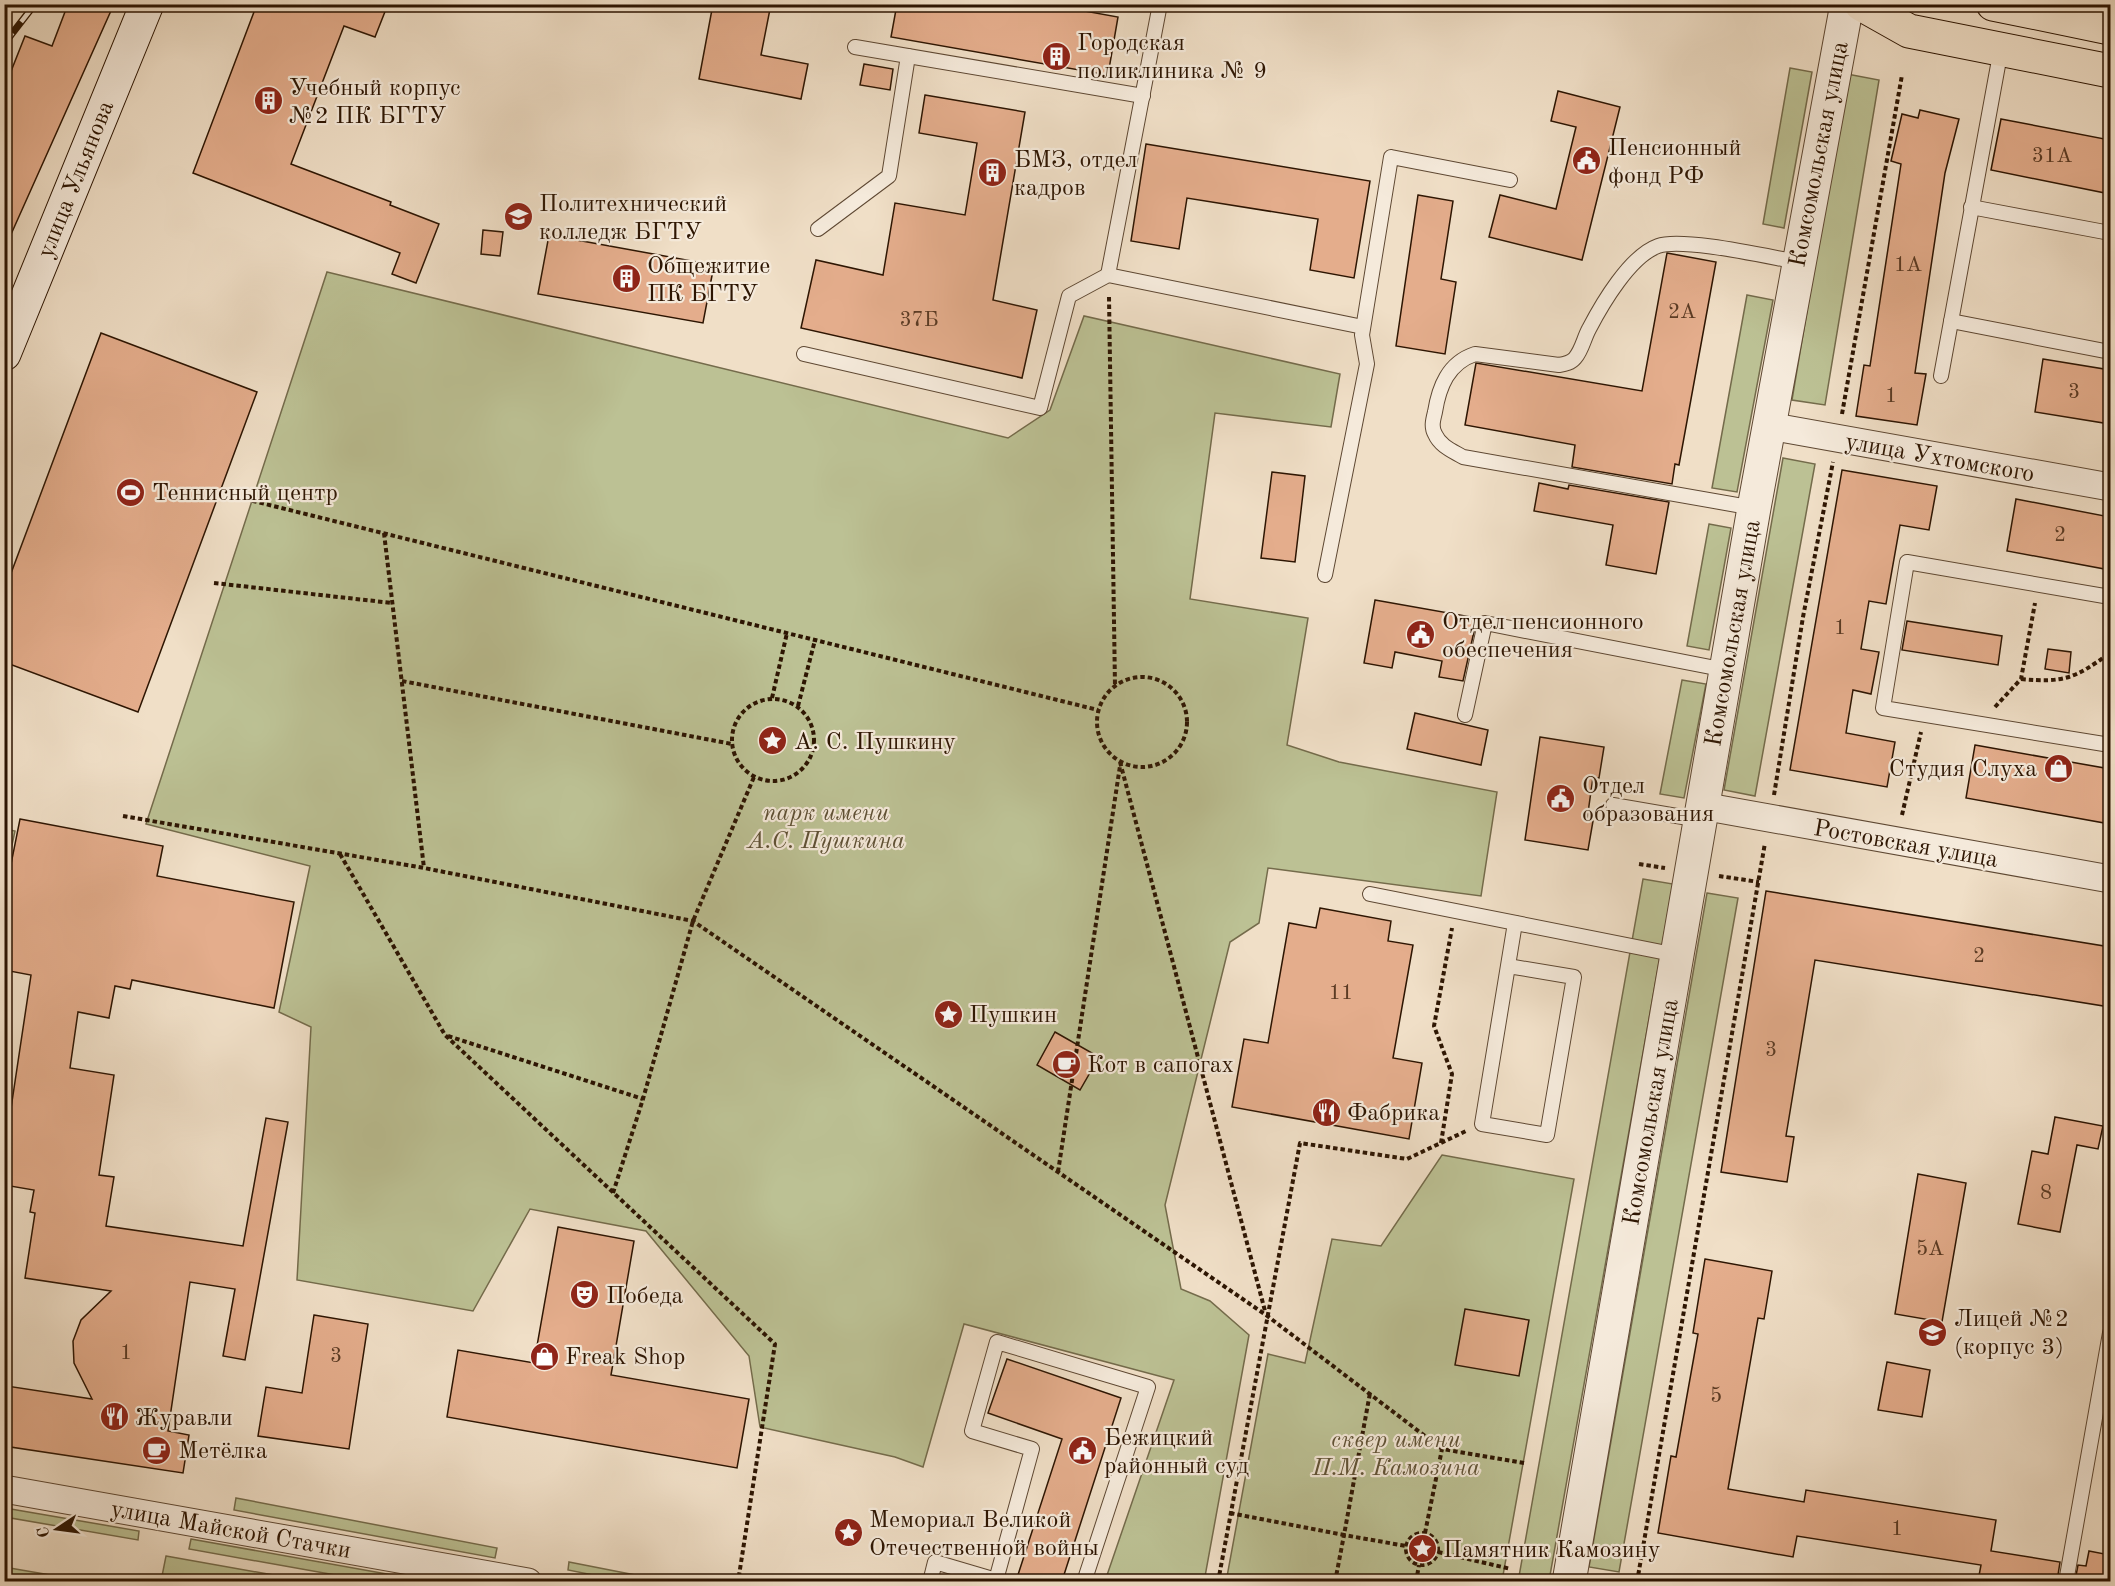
<svg xmlns="http://www.w3.org/2000/svg" width="2115" height="1586" font-family="'Old Standard TT',serif">
<style>
.green{fill:#bcc194;stroke:#746b4b;stroke-width:1.5}
.building{fill:#e4ad8c;stroke:#2d1502;stroke-width:1.5}
.lines{fill:none;stroke-linecap:round;stroke-linejoin:round}
.service-casing{stroke:#5e4833;stroke-width:16}
.minor-casing{stroke:#5e4833;stroke-width:29}
.tertiary-casing{stroke:#5e4833;stroke-width:35}
.secondary-casing{stroke:#2d1502;stroke-width:35}
.primary-casing{stroke:#2d1502;stroke-width:35}
.path{stroke:#2d1502;stroke-width:4;stroke-dasharray:4.5 3;stroke-linecap:butt}
.service{stroke:#f5eadb;stroke-width:14}
.minor{stroke:#f5eadb;stroke-width:27}
.tertiary{stroke:#f5eadb;stroke-width:33}
.secondary{stroke:#f5eadb;stroke-width:33}
.primary{stroke:#f0dfc7;stroke-width:33}
.rail-casing{stroke:#2d1502;stroke-width:7}
.rail{stroke:#f5eadb;stroke-width:4.5;stroke-dasharray:14;stroke-linecap:butt}
.labels{text-anchor:middle;stroke-width:4.5;stroke-linejoin:round;paint-order:stroke}
.number-label{font-size:21px;fill:#5b3b24}
.poi-label{font-size:24px;fill:#2d1502;stroke:#f5eadb;text-anchor:start}
.street-label{font-size:24px;fill:#2d1502;stroke:#f5eadb}
.park-label{font-size:24px;font-style:italic;fill:#5f5135;stroke:#f5eadb}
</style>
<rect width="100%" height="100%" fill="#f0dfc7"/>
<filter id="stains"><feTurbulence type="fractalNoise" baseFrequency=".00333" numOctaves="4"/><feColorMatrix values="0 0 0 0 .2 0 0 0 0 .09 0 0 0 0 .02 0 0 0 .5 -.17"/></filter>
<radialGradient id="worn" r=".72"><stop offset=".6" stop-color="#630" stop-opacity="0"/><stop offset="1" stop-color="#630" stop-opacity=".3"/></radialGradient>
<g class="green">
<path d="M 1790,68 L 1812,72 L 1784,228 L 1763,224 Z"/>
<path d="M 1847,74 L 1879,80 L 1825,405 L 1792,400 Z"/>
<path d="M 327,272 L 1008,438 L 1050,410 L 1084,316 L 1340,374 L 1331,427 L 1215,413 L 1190,599 L 1308,618 L 1287,745 L 1339,762 L 1497,792 L 1481,896 L 1268,868 L 1259,923 L 1230,942 L 1165,1205 L 1181,1289 L 1210,1301 L 1249,1335 L 1204,1582 L 1105,1581 L 1174,1380 L 964,1324 L 923,1467 L 895,1457 L 760,1427 L 749,1356 L 646,1231 L 530,1209 L 473,1311 L 297,1280 L 311,1027 L 279,1012 L 310,866 L 146,824 Z"/>
<path d="M 1747,295 L 1773,300 L 1737,492 L 1712,488 Z"/>
<path d="M 1783,458 L 1815,464 L 1755,796 L 1724,790 Z"/>
<path d="M 1709,524 L 1731,528 L 1709,650 L 1687,646 Z"/>
<path d="M 1682,680 L 1706,684 L 1684,798 L 1660,794 Z"/>
<path d="M 5,829 L 15,831 L 5,877 L 4,829 Z"/>
<path d="M 1643,879 L 1673,884 L 1549,1581 L 1518,1582 Z"/>
<path d="M 1707,893 L 1738,898 L 1619,1572 L 1589,1567 Z"/>
<path d="M 1442,1155 L 1574,1179 L 1502,1581 L 1226,1582 L 1268,1354 L 1305,1363 L 1332,1239 L 1381,1246 Z"/>
<path d="M 236,1498 L 497,1548 L 495,1558 L 234,1510 Z"/>
<path d="M 5,1508 L 139,1531 L 138,1540 L 5,1517 Z"/>
<path d="M 191,1539 L 426,1581 L 369,1581 L 189,1549 Z"/>
<path d="M 166,1556 L 307,1581 L 161,1581 Z"/>
<path d="M 569,1562 L 666,1581 L 623,1581 L 568,1570 Z"/>
<path d="M 4,1567 L 85,1581 L 5,1581 Z"/>
</g>
<g class="building">
<path d="M 68,4 L 114,4 L 4,250 L 4,89 L 25,36 L 52,46 Z"/>
<path d="M 257,4 L 388,4 L 375,37 L 344,26 L 291,164 L 391,202 L 390,205 L 439,224 L 416,283 L 392,274 L 400,253 L 193,173 Z"/>
<path d="M 713,4 L 771,4 L 761,55 L 808,64 L 801,99 L 699,79 Z"/>
<path d="M 897,4 L 1046,4 L 1118,17 L 1108,75 L 891,37 Z"/>
<path d="M 864,64 L 893,69 L 890,90 L 860,85 Z"/>
<path d="M 1558,91 L 1620,107 L 1582,260 L 1489,237 L 1500,195 L 1556,209 L 1576,127 L 1551,121 Z"/>
<path d="M 925,95 L 1025,112 L 993,300 L 1037,310 L 1022,378 L 801,328 L 816,260 L 883,275 L 895,203 L 965,215 L 977,143 L 919,133 Z"/>
<path d="M 1920,110 L 1959,119 L 1945,173 L 1915,373 L 1926,374 L 1917,425 L 1856,416 L 1864,365 L 1870,366 L 1901,164 L 1891,161 L 1902,114 L 1918,118 Z"/>
<path d="M 2001,119 L 2110,140 L 2110,194 L 1991,170 Z"/>
<path d="M 1146,144 L 1370,181 L 1354,278 L 1310,270 L 1318,219 L 1187,198 L 1179,249 L 1131,241 Z"/>
<path d="M 1418,195 L 1453,201 L 1441,279 L 1456,282 L 1445,354 L 1396,346 Z"/>
<path d="M 483,230 L 503,232 L 500,256 L 481,254 Z"/>
<path d="M 549,235 L 714,265 L 703,323 L 538,294 Z"/>
<path d="M 1667,253 L 1716,262 L 1679,465 L 1675,464 L 1672,484 L 1572,467 L 1575,445 L 1465,425 L 1476,363 L 1642,391 Z"/>
<path d="M 101,333 L 257,392 L 138,712 L 4,662 L 4,592 Z"/>
<path d="M 2043,359 L 2110,370 L 2110,424 L 2035,412 Z"/>
<path d="M 1842,470 L 1937,486 L 1929,530 L 1900,525 L 1886,604 L 1869,601 L 1861,649 L 1879,652 L 1871,694 L 1853,690 L 1846,733 L 1895,742 L 1887,787 L 1790,770 Z"/>
<path d="M 1272,472 L 1305,476 L 1295,562 L 1261,558 Z"/>
<path d="M 1539,483 L 1568,489 L 1569,485 L 1669,502 L 1656,574 L 1606,565 L 1613,525 L 1534,511 Z"/>
<path d="M 2016,499 L 2110,517 L 2110,570 L 2007,551 Z"/>
<path d="M 1375,600 L 1477,618 L 1463,681 L 1439,677 L 1442,661 L 1395,652 L 1392,668 L 1364,663 Z"/>
<path d="M 1907,621 L 2002,636 L 1998,665 L 1902,650 Z"/>
<path d="M 2048,649 L 2071,652 L 2069,673 L 2045,669 Z"/>
<path d="M 1415,713 L 1488,730 L 1481,765 L 1407,749 Z"/>
<path d="M 1540,737 L 1604,747 L 1599,778 L 1593,777 L 1587,820 L 1593,821 L 1588,850 L 1525,840 Z"/>
<path d="M 1975,745 L 2110,769 L 2110,824 L 1966,798 Z"/>
<path d="M 20,819 L 163,846 L 157,876 L 294,902 L 274,1008 L 132,980 L 130,989 L 115,986 L 109,1018 L 78,1012 L 70,1068 L 114,1075 L 99,1175 L 114,1177 L 106,1226 L 243,1246 L 266,1118 L 288,1122 L 245,1360 L 223,1356 L 235,1289 L 190,1282 L 168,1431 L 189,1435 L 183,1473 L 4,1446 L 7,1386 L 92,1399 L 74,1363 L 73,1341 L 81,1320 L 111,1291 L 25,1278 L 35,1213 L 30,1212 L 34,1190 L 4,1185 L 7,1164 L 4,1163 L 4,1155 L 31,975 L 4,970 L 4,899 Z"/>
<path d="M 1766,891 L 2110,947 L 2110,1007 L 1815,960 L 1786,1136 L 1794,1137 L 1787,1182 L 1721,1172 Z"/>
<path d="M 1320,908 L 1391,921 L 1388,941 L 1413,945 L 1393,1058 L 1422,1063 L 1409,1139 L 1232,1107 L 1244,1039 L 1268,1043 L 1289,923 L 1316,928 Z"/>
<path d="M 1055,1032 L 1099,1057 L 1080,1090 L 1037,1065 Z"/>
<path d="M 2055,1117 L 2103,1126 L 2098,1149 L 2077,1145 L 2060,1232 L 2018,1224 L 2032,1151 L 2048,1154 Z"/>
<path d="M 1918,1174 L 1966,1183 L 1942,1322 L 1895,1314 Z"/>
<path d="M 558,1227 L 634,1241 L 611,1375 L 749,1399 L 737,1468 L 447,1417 L 458,1350 L 534,1363 Z"/>
<path d="M 1705,1259 L 1772,1271 L 1764,1319 L 1758,1318 L 1728,1489 L 1804,1502 L 1806,1490 L 1996,1520 L 1991,1551 L 2060,1562 L 2057,1581 L 1978,1581 L 1981,1565 L 1797,1536 L 1793,1557 L 1658,1533 L 1671,1456 L 1676,1457 L 1698,1334 L 1693,1333 Z"/>
<path d="M 1465,1309 L 1529,1320 L 1519,1376 L 1455,1365 Z"/>
<path d="M 314,1315 L 368,1324 L 349,1449 L 258,1436 L 266,1387 L 302,1393 Z"/>
<path d="M 1007,1359 L 1121,1398 L 1062,1581 L 1016,1581 L 1062,1439 L 988,1413 Z"/>
<path d="M 1887,1362 L 1930,1370 L 1922,1417 L 1878,1410 Z"/>
<path d="M 2089,1551 L 2110,1555 L 2110,1581 L 2075,1581 L 2078,1565 L 2086,1566 Z"/>
</g>
<g class="lines">
<defs>
<g id="service">
<path d="M 855,47 L 1143,96"/>
<path d="M 1971,207 L 2110,233"/>
<path d="M 818,229 L 889,176 L 908,56"/>
<path d="M 1108,275 L 1160,4"/>
<path d="M 1951,321 L 2110,352"/>
<path d="M 804,354 L 1040,408 L 1069,296 L 1108,275 L 1363,327"/>
<path d="M 1941,376 L 2001,49"/>
<path d="M 1754,508 L 1463,457 C 1453,451 1440,446 1435,434 C 1431,427 1433,420 1435,412 C 1439,387 1448,363 1475,354 L 1559,365 C 1565,364 1571,363 1575,358 C 1582,350 1584,338 1589,329 C 1602,304 1630,256 1658,246 C 1682,237 1769,257 1798,262"/>
<path d="M 1325,575 L 1367,364 L 1362,335 L 1391,157 L 1510,180"/>
<path d="M 2110,597 L 1907,562 L 1883,708 L 2110,745"/>
<path d="M 1465,715 L 1485,623 L 1726,670"/>
<path d="M 1613,805 L 1700,820"/>
<path d="M 1370,894 L 1677,955"/>
<path d="M 1508,966 L 1574,977 L 1547,1135 L 1482,1124 L 1515,923"/>
<path d="M 930,1582 L 935,1562 L 996,1580 L 1032,1449 L 972,1431 L 997,1342 L 1148,1387 L 1084,1582"/>
<path d="M 2066,1582 L 2110,1333"/>
</g>
<g id="minor">
<path d="M 1769,426 L 2110,487"/>
<path d="M 1702,806 L 2110,879"/>
<path d="M 4,1489 L 528,1582"/>
</g>
<path id="tertiary" d="M 1569,1582 L 1754,508 L 1847,4"/>
<path id="secondary" d="M 4,354 L 147,4"/>
<g id="primary">
<path d="M 1861,4 L 1909,31 L 2110,71"/>
<path d="M 1993,4 L 2110,28"/>
</g>
</defs>
<use href="#service" class="service-casing"/>
<use href="#minor" class="minor-casing"/>
<use href="#tertiary" class="tertiary-casing"/>
<use href="#secondary" class="secondary-casing"/>
<use href="#primary" class="primary-casing"/>
<g class="path">
<path d="M 1109,297 L 1115,686"/>
<path d="M 1842,414 L 1902,75"/>
<path d="M 245,499 L 1098,710"/>
<path d="M 384,533 L 424,868"/>
<path d="M 214,583 L 392,603"/>
<circle cx="1142" cy="722" r="45"/>
<path d="M 2021,679 C 2065,683 2075,678 2110,653"/>
<path d="M 402,681 L 732,744"/>
<path d="M 772,698 L 787,633"/>
<circle cx="773" cy="740" r="41"/>
<path d="M 798,706 L 815,640"/>
<path d="M 1995,707 L 2021,679 L 2035,603"/>
<path d="M 1120,762 L 1265,1311"/>
<path d="M 1774,795 L 1803,617 L 1833,462"/>
<path d="M 1902,815 L 1921,732"/>
<path d="M 123,816 L 424,868 L 693,921 L 1266,1315 L 1442,1449 L 1524,1463"/>
<path d="M 340,854 L 445,1035 L 775,1344 L 738,1582"/>
<path d="M 1639,864 L 1665,868"/>
<path d="M 1719,876 L 1759,882"/>
<path d="M 448,1036 L 643,1099"/>
<path d="M 1441,1143 L 1452,1074 L 1434,1026 L 1452,928"/>
<path d="M 1058,1172 L 1120,766"/>
<path d="M 613,1193 L 643,1099 L 693,921 L 754,777"/>
<path d="M 1230,1513 L 1344,1535 L 1370,1393"/>
<path d="M 1425,1533 L 1442,1449"/>
<circle cx="1422" cy="1549" r="16"/>
<path d="M 1438,1552 L 1511,1569"/>
<path d="M 1218,1582 L 1300,1143 L 1407,1159 L 1466,1131"/>
<path d="M 1335,1582 L 1344,1535 L 1406,1546"/>
<path d="M 1416,1582 L 1419,1565"/>
<path d="M 1637,1582 L 1765,843"/>
</g>
<use href="#service" class="service"/>
<use href="#minor" class="minor"/>
<use href="#tertiary" class="tertiary"/>
<use href="#secondary" class="secondary"/>
<use href="#primary" class="primary"/>
<defs>
<path id="rail" d="M 4,44 L 35,4"/>
</defs>
<use href="#rail" class="rail-casing"/>
<use href="#rail" class="rail"/>
</g>
<defs>
<symbol id="building-disc" viewBox="-11 -11 22 22"><circle r="9.5" fill="#8f2418" stroke="#f5eadb"/><path d="M-4-6H4V6H1V3H-1V6H-4ZM-2.5-4.3h1.7v1.8h-1.7ZM.8-4.3h1.7v1.8H.8ZM-2.5-1h1.7V.8h-1.7ZM.8-1h1.7V.8H.8Z" fill="#fff"/></symbol>
<symbol id="civic-disc" viewBox="-11 -11 22 22"><circle r="9.5" fill="#8f2418" stroke="#f5eadb"/><path d="M-.6-6.5H3V-4.5H.6V-3L4-1V1h2V6H-6V1h2V-1L-.6-3ZM-1.2 2.5V6h2.4V2.5Z" fill="#fff"/></symbol>
<symbol id="university-disc" viewBox="-11 -11 22 22"><circle r="9.5" fill="#8f2418" stroke="#f5eadb"/><path d="M0-5L7-2L0 1L-7-2ZM-4 1L0 2.5L4 1V4Q0 6-4 4Z" fill="#fff"/></symbol>
<symbol id="stadium-disc" viewBox="-11 -11 22 22"><circle r="9.5" fill="#8f2418" stroke="#f5eadb"/><path d="M0-5a6.5 5 0 1 0 0 10a6.5 5 0 1 0 0-10ZM-3.5-1.8h7v3.6h-7Z" fill="#fff"/></symbol>
<symbol id="sight-disc" viewBox="-11 -11 22 22"><circle r="9.5" fill="#8f2418" stroke="#f5eadb"/><path d="M0-6L1.8-2.2L6-1.7L2.9 1.2L3.7 5.4L0 3.3L-3.7 5.4L-2.9 1.2L-6-1.7L-1.8-2.2Z" fill="#fff"/></symbol>
<symbol id="shop-disc" viewBox="-11 -11 22 22"><circle r="9.5" fill="#8f2418" stroke="#f5eadb"/><path d="M-5-2.5h2.3a2.7 3.5 0 0 1 5.4 0H5L5.5 6h-11ZM-1.5-2.5h3a1.5 2.3 0 0 0-3 0Z" fill="#fff"/></symbol>
<symbol id="cafe-disc" viewBox="-11 -11 22 22"><circle r="9.5" fill="#8f2418" stroke="#f5eadb"/><path d="M-5.5-4.5H6V0H3Q3 3.5 0 3.5H-2.5Q-5.5 3.5-5.5 0ZM3-3.2v2h1.7v-2ZM-6 4.5H4V6H-6Z" fill="#fff"/></symbol>
<symbol id="restaurant-disc" viewBox="-11 -11 22 22"><circle r="9.5" fill="#8f2418" stroke="#f5eadb"/><path d="M-5-6h1v4h1v-4h1v4h1v-4h1v5L-1.5 .5V6h-2V.5L-5-1ZM5-6V6H3V1.5H1.5Q1.5-4 5-6Z" fill="#fff"/></symbol>
<symbol id="theatre-disc" viewBox="-11 -11 22 22"><circle r="9.5" fill="#8f2418" stroke="#f5eadb"/><path d="M-5-5.5Q0-4 5-5.5V0Q5 5 0 6Q-5 5-5 0ZM-3.3-2.5H-1v1.5H-3.3ZM1-2.5H3.3v1.5H1ZM-2.8 1Q0 5.5 2.8 1Z" fill="#fff"/></symbol>
<symbol id="school-disc" viewBox="-11 -11 22 22"><circle r="9.5" fill="#8f2418" stroke="#f5eadb"/><path d="M0-5L7-2L0 1L-7-2ZM-4 1L0 2.5L4 1V4Q0 6-4 4Z" fill="#fff"/></symbol>
</defs>
<g fill-rule="evenodd">
<use href="#building-disc" x="1040" y="40" width="33" height="33"/>
<use href="#building-disc" x="252" y="84" width="33" height="33"/>
<use href="#civic-disc" x="1570" y="144" width="33" height="33"/>
<use href="#building-disc" x="976" y="156" width="33" height="33"/>
<use href="#university-disc" x="502" y="200" width="33" height="33"/>
<use href="#building-disc" x="610" y="262" width="33" height="33"/>
<use href="#stadium-disc" x="114" y="476" width="33" height="33"/>
<use href="#civic-disc" x="1404" y="618" width="33" height="33"/>
<use href="#sight-disc" x="756" y="724" width="33" height="33"/>
<use href="#shop-disc" x="2042" y="752" width="33" height="33"/>
<use href="#civic-disc" x="1544" y="782" width="33" height="33"/>
<use href="#sight-disc" x="932" y="998" width="33" height="33"/>
<use href="#cafe-disc" x="1050" y="1048" width="33" height="33"/>
<use href="#restaurant-disc" x="1310" y="1096" width="33" height="33"/>
<use href="#theatre-disc" x="568" y="1278" width="33" height="33"/>
<use href="#school-disc" x="1916" y="1316" width="33" height="33"/>
<use href="#shop-disc" x="528" y="1340" width="33" height="33"/>
<use href="#restaurant-disc" x="98" y="1400" width="33" height="33"/>
<use href="#cafe-disc" x="140" y="1434" width="33" height="33"/>
<use href="#civic-disc" x="1066" y="1434" width="33" height="33"/>
<use href="#sight-disc" x="832" y="1516" width="33" height="33"/>
<use href="#sight-disc" x="1406" y="1532" width="33" height="33"/>
</g>
<g class="labels">
<g class="number-label">
<text x="2052" y="162">31А</text>
<text x="1908" y="271">1А</text>
<text x="1682" y="318">2А</text>
<text x="919" y="326">37Б</text>
<text x="2074" y="398">3</text>
<text x="1891" y="402">1</text>
<text x="2060" y="541">2</text>
<text x="1840" y="634">1</text>
<text x="1979" y="962">2</text>
<text x="1341" y="999">11</text>
<text x="1771" y="1056">3</text>
<text x="2046" y="1199">8</text>
<text x="1930" y="1255">5А</text>
<text x="126" y="1359">1</text>
<text x="336" y="1362">3</text>
<text x="1716" y="1402">5</text>
<text x="1897" y="1535">1</text>
</g>
<g class="poi-label">
<text x="1077" y="50">Городская<tspan x="1077" dy="28">поликлиника № 9</tspan></text>
<text x="289" y="95">Учебный корпус<tspan x="289" dy="28">№2 ПК БГТУ</tspan></text>
<text x="1608" y="155">Пенсионный<tspan x="1608" dy="28">фонд РФ</tspan></text>
<text x="1014" y="167">БМЗ, отдел<tspan x="1014" dy="28">кадров</tspan></text>
<text x="539" y="211">Политехнический<tspan x="539" dy="28">колледж БГТУ</tspan></text>
<text x="647" y="273">Общежитие<tspan x="647" dy="28">ПК БГТУ</tspan></text>
<text x="152" y="500">Теннисный центр</text>
<text x="1442" y="629">Отдел пенсионного<tspan x="1442" dy="28">обеспечения</tspan></text>
<text x="794" y="749">А. С. Пушкину</text>
<text x="2037" y="776" text-anchor="end">Студия Слуха</text>
<text x="1582" y="793">Отдел<tspan x="1582" dy="28">образования</tspan></text>
<text x="969" y="1022">Пушкин</text>
<text x="1087" y="1072">Кот в сапогах</text>
<text x="1347" y="1120">Фабрика</text>
<text x="606" y="1303">Победа</text>
<text x="1954" y="1326">Лицей №2<tspan x="1954" dy="28">(корпус 3)</tspan></text>
<text x="565" y="1364">Freak Shop</text>
<text x="135" y="1425">Журавли</text>
<text x="1104" y="1445">Бежицкий<tspan x="1104" dy="28">районный суд</tspan></text>
<text x="178" y="1458">Метёлка</text>
<text x="869" y="1527">Мемориал Великой<tspan x="869" dy="28">Отечественной войны</tspan></text>
<text x="1443" y="1557">Памятник Камозину</text>
</g>
<g class="street-label">
<text transform="translate(1818 154) rotate(-79)" y="8">Комсомольская улица</text>
<text transform="translate(75 179) rotate(-68)" y="8">улица Ульянова</text>
<text transform="translate(1940 457) rotate(10)" y="8">улица Ухтомского</text>
<text transform="translate(1732 633) rotate(-80)" y="8">Комсомольская улица</text>
<text transform="translate(1906 843) rotate(10)" y="8">Ростовская улица</text>
<text transform="translate(1650 1112) rotate(-80)" y="8">Комсомольская улица</text>
<text transform="translate(231 1529) rotate(10)" y="8">улица Майской Стачки</text>
</g>
<g class="park-label">
<text x="826" y="820">парк имени<tspan x="826" dy="28">А.С. Пушкина</tspan></text>
<text x="1396" y="1447">сквер имени<tspan x="1396" dy="28">П.М. Камозина</tspan></text>
</g>
</g>
<rect width="2115" height="1586" fill="none" stroke="#f0dfc7" stroke-width="24"/>
<rect x="6" y="6" width="2103" height="1574" fill="none" stroke="#2d1502" stroke-width="3"/>
<rect x="12" y="12" width="2091" height="1562" fill="none" stroke="#2d1502" stroke-width="1.5"/>
<g transform="translate(57 1529) rotate(257)" stroke="#f5eadb" stroke-width="4.5" paint-order="stroke">
<path d="M0-4.5L10 22L0 15L-10 22Z" fill="#2d1502"/>
<text y="-9" font-size="16" font-weight="bold" text-anchor="middle" fill="#2d1502">С</text>
</g>
<rect width="100%" height="100%" filter="url(#stains)"/>
<rect width="100%" height="100%" fill="url(#worn)"/>
</svg>
